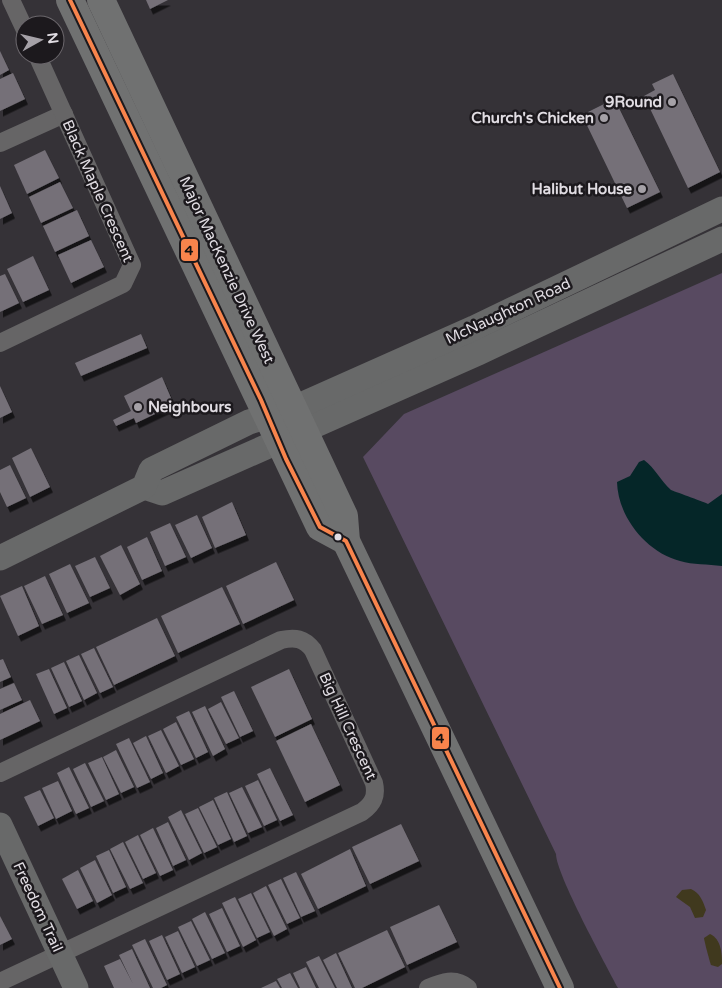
<svg xmlns="http://www.w3.org/2000/svg" width="722" height="988" font-family="'Varela Round',sans-serif">
<style>
.green{fill:#584a61}
.sand{fill:#40391e}
.water{fill:#052628}
.building{fill:#757078;filter:url(#shadow)}
.lines{fill:none;stroke-linecap:round;stroke-linejoin:round}
.street{stroke:#666566;stroke-width:18}
.secondary{stroke:#686969;stroke-width:25}
.primary{stroke:#707171;stroke-width:28}
.bus-1-casing{stroke:#1c191d;stroke-width:8}
.bus-1{stroke:#f8844c;stroke-width:4}
.poi-dot{fill:#a5a1a7;stroke:#1c191d;stroke-width:2}
.bus-dot{fill:#e1dde3;stroke:#1c191d;stroke-width:2}
.labels{text-anchor:middle;stroke-width:5;stroke-linejoin:round;paint-order:stroke}
.poi-label{font-size:15px;font-weight:bold;fill:#e1dde3;stroke:#1c191d;text-anchor:end}
.street-label{font-size:15px;fill:#e1dde3;stroke:#1c191d}
.line-badge{stroke:#1c191d;stroke-width:2}
.pale-badge-label{font-size:14px;text-anchor:middle;font-weight:bold;fill:#111}
</style>
<defs>
<filter id="shadow"><feDropShadow dx="3" dy="5.5" stdDeviation="0" flood-color="#0009"/></filter>
</defs>
<rect width="100%" height="100%" fill="#353237"/>
<path class="green" d="M 722,273 L 722,988 L 618,988 C 606,965 556,874 556,854 L 363,457 L 404,414 Z"/>
<g class="sand">
<path d="M 691,889 C 700,893 703,901 706,910 L 703,917 L 695,918 L 690,907 L 676,897 L 682,890 Z"/>
<path d="M 710,934 C 721,939 722,953 722,964 L 718,967 L 711,965 C 710,963 704,940 704,938 Z"/>
</g>
<path class="water" d="M 644,460 C 655,468 661,481 671,490 C 673,491 702,501 708,504 L 722,494 L 722,566 C 708,564 693,565 680,561 C 646,552 618,517 617,482 L 630,476 L 639,462 Z"/>
<g class="building">
<path d="M 146,0 L 168,0 L 150,9 Z"/>
<path d="M 0,51 L 9,70 L 0,75 Z"/>
<path d="M 13,73 L 25,99 L 0,111 L 0,79 Z"/>
<path d="M 673,74 L 720,172 L 688,188 L 644,96 L 655,90 L 652,84 Z"/>
<path d="M 604,104 L 606,110 L 617,104 L 660,192 L 627,208 L 582,115 Z"/>
<path d="M 45,150 L 59,178 L 27,194 L 14,165 Z"/>
<path d="M 60,182 L 73,208 L 41,223 L 29,197 Z"/>
<path d="M 0,186 L 12,213 L 0,219 Z"/>
<path d="M 77,210 L 89,236 L 55,252 L 43,226 Z"/>
<path d="M 91,240 L 104,267 L 71,283 L 58,255 Z"/>
<path d="M 33,256 L 49,290 L 23,302 L 7,269 Z"/>
<path d="M 5,274 L 19,303 L 0,312 L 0,276 Z"/>
<path d="M 141,334 L 147,348 L 81,376 L 75,363 Z"/>
<path d="M 162,377 L 174,405 L 136,423 L 134,418 L 116,426 L 113,420 L 131,411 L 124,396 Z"/>
<path d="M 0,386 L 12,412 L 0,418 Z"/>
<path d="M 31,448 L 50,487 L 30,497 L 12,458 Z"/>
<path d="M 10,465 L 26,498 L 7,507 L 0,492 L 0,470 Z"/>
<path d="M 232,502 L 246,535 L 215,548 L 202,517 Z"/>
<path d="M 197,515 L 212,548 L 191,558 L 175,525 Z"/>
<path d="M 170,523 L 186,557 L 165,566 L 150,532 Z"/>
<path d="M 147,537 L 162,571 L 142,580 L 127,547 Z"/>
<path d="M 121,545 L 140,584 L 120,595 L 100,556 Z"/>
<path d="M 95,557 L 110,588 L 90,597 L 75,566 Z"/>
<path d="M 276,562 L 294,600 L 243,624 L 226,586 Z"/>
<path d="M 70,564 L 89,603 L 67,613 L 49,574 Z"/>
<path d="M 45,576 L 63,615 L 42,624 L 24,586 Z"/>
<path d="M 22,586 L 39,626 L 18,636 L 0,596 Z"/>
<path d="M 222,587 L 240,624 L 178,653 L 161,616 Z"/>
<path d="M 157,618 L 175,656 L 114,685 L 96,647 Z"/>
<path d="M 94,648 L 113,687 L 100,693 L 81,654 Z"/>
<path d="M 79,655 L 97,693 L 84,700 L 66,661 Z"/>
<path d="M 3,659 L 11,677 L 0,682 L 0,660 Z"/>
<path d="M 64,662 L 82,701 L 69,707 L 51,668 Z"/>
<path d="M 49,669 L 67,708 L 54,714 L 36,674 Z"/>
<path d="M 289,669 L 312,719 L 275,737 L 251,687 Z"/>
<path d="M 14,683 L 22,700 L 0,710 L 0,689 Z"/>
<path d="M 234,691 L 253,731 L 240,737 L 221,697 Z"/>
<path d="M 30,700 L 40,721 L 0,740 L 0,714 Z"/>
<path d="M 221,702 L 239,738 L 226,744 L 208,709 Z"/>
<path d="M 205,706 L 225,749 L 213,756 L 192,712 Z"/>
<path d="M 189,711 L 208,752 L 196,758 L 176,717 Z"/>
<path d="M 176,722 L 194,759 L 181,765 L 163,729 Z"/>
<path d="M 311,724 L 340,785 L 305,802 L 276,741 Z"/>
<path d="M 161,730 L 179,766 L 166,773 L 148,736 Z"/>
<path d="M 146,736 L 163,773 L 151,779 L 133,743 Z"/>
<path d="M 129,738 L 150,782 L 137,788 L 116,744 Z"/>
<path d="M 116,750 L 134,787 L 121,793 L 103,757 Z"/>
<path d="M 102,757 L 119,794 L 106,800 L 88,763 Z"/>
<path d="M 85,763 L 104,801 L 91,807 L 73,769 Z"/>
<path d="M 69,767 L 89,808 L 76,814 L 57,773 Z"/>
<path d="M 270,768 L 293,815 L 280,821 L 257,774 Z"/>
<path d="M 258,780 L 277,820 L 264,826 L 245,786 Z"/>
<path d="M 58,781 L 72,811 L 56,819 L 42,788 Z"/>
<path d="M 242,787 L 262,827 L 248,833 L 229,793 Z"/>
<path d="M 40,790 L 54,818 L 38,826 L 24,797 Z"/>
<path d="M 227,792 L 247,836 L 234,842 L 214,798 Z"/>
<path d="M 213,800 L 231,839 L 218,845 L 199,807 Z"/>
<path d="M 198,808 L 217,847 L 204,853 L 185,814 Z"/>
<path d="M 181,810 L 202,853 L 189,860 L 168,817 Z"/>
<path d="M 168,822 L 186,860 L 173,866 L 156,828 Z"/>
<path d="M 401,824 L 419,861 L 370,884 L 352,847 Z"/>
<path d="M 153,828 L 173,870 L 160,876 L 140,835 Z"/>
<path d="M 138,835 L 156,873 L 143,879 L 125,842 Z"/>
<path d="M 123,842 L 143,883 L 130,889 L 110,849 Z"/>
<path d="M 350,849 L 366,886 L 318,909 L 301,874 Z"/>
<path d="M 109,850 L 126,887 L 113,893 L 96,856 Z"/>
<path d="M 95,860 L 112,895 L 97,903 L 80,868 Z"/>
<path d="M 78,870 L 93,901 L 77,909 L 62,879 Z"/>
<path d="M 296,872 L 315,911 L 301,917 L 283,878 Z"/>
<path d="M 281,879 L 300,918 L 287,924 L 268,885 Z"/>
<path d="M 266,886 L 287,929 L 274,936 L 253,893 Z"/>
<path d="M 251,893 L 270,932 L 257,938 L 238,899 Z"/>
<path d="M 235,897 L 256,940 L 243,947 L 222,903 Z"/>
<path d="M 439,905 L 457,942 L 407,965 L 390,927 Z"/>
<path d="M 222,908 L 240,946 L 227,952 L 209,914 Z"/>
<path d="M 205,912 L 225,953 L 212,959 L 192,919 Z"/>
<path d="M 0,916 L 12,939 L 0,945 Z"/>
<path d="M 191,921 L 210,960 L 197,966 L 178,927 Z"/>
<path d="M 387,930 L 405,967 L 362,988 L 355,988 L 338,953 Z"/>
<path d="M 178,931 L 195,967 L 182,973 L 165,937 Z"/>
<path d="M 162,935 L 180,974 L 167,980 L 149,941 Z"/>
<path d="M 145,939 L 167,985 L 161,988 L 153,988 L 132,945 Z"/>
<path d="M 132,949 L 150,988 L 114,988 L 104,966 L 120,959 L 133,984 L 119,955 Z"/>
<path d="M 336,953 L 352,988 L 337,988 L 323,960 Z"/>
<path d="M 319,956 L 335,988 L 319,988 L 306,962 Z"/>
<path d="M 306,967 L 316,988 L 300,988 L 293,973 Z"/>
<path d="M 290,973 L 298,988 L 282,988 L 277,979 Z"/>
<path d="M 276,981 L 280,988 L 261,988 Z"/>
</g>
<g class="lines">
<g class="street">
<path d="M 11,0 L 25,30"/>
<path d="M 0,143 L 64,114"/>
<path d="M 0,343 L 123,284 L 132,265 L 37,55"/>
<path d="M 0,773 L 281,640 C 295,637 304,638 313,650 L 374,783 C 377,796 373,804 362,812 L 0,982"/>
<path d="M 428,988 C 442,982 455,977 468,988"/>
</g>
<g class="secondary">
<path d="M 144,487 L 162,493 L 478,353 L 722,239"/>
<path d="M 0,558 L 144,487 L 151,470 L 249,422 L 292,409 L 474,328 L 722,209"/>
<path d="M 0,825 L 76,988"/>
</g>
<g class="primary">
<path d="M 70,0 L 320,527 L 346,541"/>
<path d="M 101,0 L 344,516 L 346,541 L 560,988"/>
</g>
<defs>
<path id="bus-1" d="M 70,0 L 261,400 L 286,459 L 320,527 L 346,541 L 560,988"/>
</defs>
<use href="#bus-1" class="bus-1-casing"/>
<use href="#bus-1" class="bus-1"/>
</g>
<g class="poi-dot">
<circle cx="672" cy="102" r="5"/>
<circle cx="604" cy="118" r="5"/>
<circle cx="642" cy="189" r="5"/>
<circle cx="138" cy="407" r="5"/>
</g>
<circle class="bus-dot" cx="338" cy="537" r="4.5"/>
<g class="labels">
<g class="poi-label">
<text x="662" y="107">9Round</text>
<text x="594" y="123">Church's Chicken</text>
<text x="632" y="194">Halibut House</text>
<text x="148" y="412" text-anchor="start">Neighbours</text>
</g>
<g class="street-label">
<text transform="translate(98 191) rotate(66)" y="5">Black Maple Crescent</text>
<text transform="translate(227 270) rotate(65)" y="5">Major MacKenzie Drive West</text>
<text transform="translate(508 311) rotate(-25)" y="5">McNaughton Road</text>
<text transform="translate(348 726) rotate(65)" y="5">Big Hill Crescent</text>
<text transform="translate(38 907) rotate(65)" y="5">Freedom Trail</text>
</g>
</g>
<g class="line-badge">
<rect x="180" y="238" width="19" height="24" rx="5" fill="#f8844c"/>
<rect x="431" y="726" width="19" height="24" rx="5" fill="#f8844c"/>
</g>
<g class="pale-badge-label">
<text x="189" y="255">4</text>
<text x="440" y="743">4</text>
</g>
<g transform="translate(40 40) rotate(82)"><circle r="24" fill="#1c191d" stroke="#6b676c"/>
<path d="M0-4L9 19L0 12L-9 19Z" fill="#a5a1a7"/>
<text y="-8" font-size="14" font-weight="bold" text-anchor="middle" fill="#e1dde3">N</text>
</g>
</svg>
